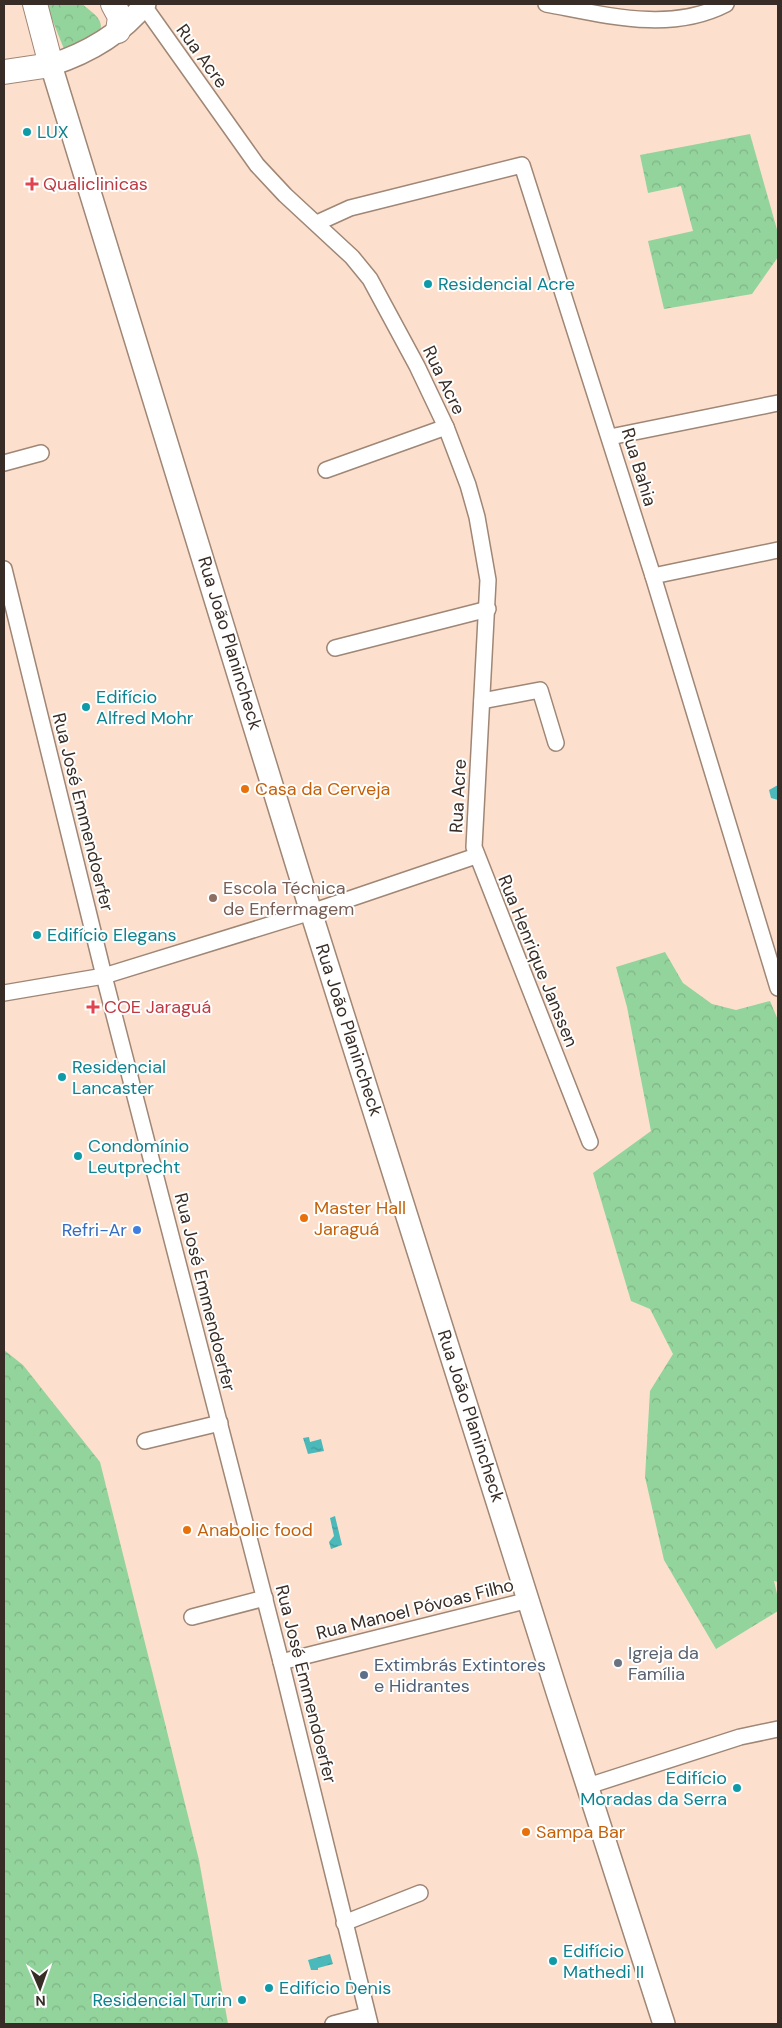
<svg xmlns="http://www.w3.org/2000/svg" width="782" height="2028" font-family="'DM Sans',sans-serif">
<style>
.forest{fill:url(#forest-crowns)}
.water{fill:url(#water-ripples)}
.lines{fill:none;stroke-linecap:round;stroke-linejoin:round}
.street-casing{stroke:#9f8675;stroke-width:18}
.secondary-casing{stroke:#9f8675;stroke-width:24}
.primary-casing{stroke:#9f8675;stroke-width:26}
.street{stroke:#fff;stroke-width:15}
.secondary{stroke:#fff;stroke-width:21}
.primary{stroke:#fff;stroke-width:24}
.culture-dot{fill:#0f9aa8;stroke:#fff;stroke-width:2}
.health-dot{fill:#e0444e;stroke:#fff;stroke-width:2}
.food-dot{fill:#e8710a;stroke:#fff;stroke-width:2}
.education-dot{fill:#8d6e63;stroke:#fff;stroke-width:2}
.shop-dot{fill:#3f7fe0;stroke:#fff;stroke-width:2}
.worship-dot{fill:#6b7280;stroke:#fff;stroke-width:2}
.service-dot{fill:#5c6f8a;stroke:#fff;stroke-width:2}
.labels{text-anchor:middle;stroke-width:4;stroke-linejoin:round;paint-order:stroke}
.street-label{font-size:18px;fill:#382d26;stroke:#fff}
.culture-label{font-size:18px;fill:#0d838f;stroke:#fff;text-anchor:start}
.health-label{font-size:18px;fill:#be3a42;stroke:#fff;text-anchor:start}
.food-label{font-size:18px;fill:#c56008;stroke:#fff;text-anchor:start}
.education-label{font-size:18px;fill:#785e54;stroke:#fff;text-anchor:start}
.shop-label{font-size:18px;fill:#366cbe;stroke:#fff;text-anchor:end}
.worship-label{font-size:18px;fill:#5b616d;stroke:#fff;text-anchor:start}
.service-label{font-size:18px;fill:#4e5e75;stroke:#fff;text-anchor:start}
</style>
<defs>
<pattern id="forest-crowns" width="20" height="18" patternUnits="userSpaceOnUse" patternTransform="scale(1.25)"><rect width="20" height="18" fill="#93d39c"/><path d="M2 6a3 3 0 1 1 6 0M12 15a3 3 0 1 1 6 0" fill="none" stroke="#80b586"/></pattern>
<pattern id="water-ripples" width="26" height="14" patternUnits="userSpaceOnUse" patternTransform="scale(1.25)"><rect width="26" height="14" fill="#4bb9ba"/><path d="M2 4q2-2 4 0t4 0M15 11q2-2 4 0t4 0" fill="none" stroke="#3f9797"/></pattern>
</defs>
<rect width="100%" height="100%" fill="#fce0cd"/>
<g class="forest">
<path d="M 46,4 L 82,4 C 90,11 105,19 100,31 L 64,49 Z"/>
<path d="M 750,134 L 778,233 L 778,257 L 752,294 L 664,309 L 648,241 L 693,231 L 681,186 L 648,193 L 640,155 Z"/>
<path d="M 665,952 L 683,983 L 712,1004 L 736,1010 L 770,1001 L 778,1020 L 778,1582 L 774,1581 L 778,1598 L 778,1611 L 716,1649 L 664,1560 L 645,1477 L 650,1391 L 673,1354 L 650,1309 L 631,1301 L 593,1173 L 651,1131 L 627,1007 L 616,967 Z"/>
<path d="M 4,1350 L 23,1365 L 100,1462 L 199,1860 L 228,2024 L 4,2024 Z"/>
</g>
<g class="water">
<path d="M 778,785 L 778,800 L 771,798 L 769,790 Z"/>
<path d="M 309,1437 L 310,1442 L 321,1439 L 324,1451 L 308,1454 L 303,1438 Z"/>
<path d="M 335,1516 L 342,1545 L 331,1549 L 329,1542 L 334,1536 L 330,1518 Z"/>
<path d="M 330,1954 L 333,1964 L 318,1968 L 318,1970 L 311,1970 L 308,1960 Z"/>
</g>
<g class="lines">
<defs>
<g id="street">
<path d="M 546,4 C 606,15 670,33 726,4"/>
<path d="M 144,6 L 257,165 L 285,195 L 352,257 L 370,279 L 417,366 L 446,427 L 468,485 L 477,517 L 488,580 L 474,847 L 590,1142"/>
<path d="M 317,223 L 350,208 L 522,165 L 653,576 L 778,988"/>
<path d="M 610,437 L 778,403"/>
<path d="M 4,463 L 41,453"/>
<path d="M 326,470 L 446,427"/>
<path d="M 4,569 L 104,976 L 281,1662 L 370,2024"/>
<path d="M 653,576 L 778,550"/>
<path d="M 335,648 L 488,609"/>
<path d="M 482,701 L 540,690 L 556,743"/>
<path d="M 4,993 L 104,976 L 311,912 L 476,856"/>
<path d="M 145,1441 L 220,1423"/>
<path d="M 192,1617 L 265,1598"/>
<path d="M 281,1662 L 529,1600"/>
<path d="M 588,1786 L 740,1737 L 778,1729"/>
<path d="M 344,1923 L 420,1893"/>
<path d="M 333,2024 L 367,2015"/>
</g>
<path id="secondary" d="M 145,4 C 121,34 88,53 51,65 L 311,912 L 557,1692 L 664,2024"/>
<g id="primary">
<path d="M 113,4 L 120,17 L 118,31"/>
<path d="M 4,72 L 51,65 L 35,4"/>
</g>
</defs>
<use href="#street" class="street-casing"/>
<use href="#secondary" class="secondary-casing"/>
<use href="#primary" class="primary-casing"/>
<use href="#street" class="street"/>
<use href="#secondary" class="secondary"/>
<use href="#primary" class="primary"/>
</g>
<g class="culture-dot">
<circle cx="27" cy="132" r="5"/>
<circle cx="428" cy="284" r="5"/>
<circle cx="86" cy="707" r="5"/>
<circle cx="37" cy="935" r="5"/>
<circle cx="62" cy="1077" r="5"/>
<circle cx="78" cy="1156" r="5"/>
<circle cx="737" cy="1788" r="5"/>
<circle cx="553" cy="1961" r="5"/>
<circle cx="269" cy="1988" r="5"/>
<circle cx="242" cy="2000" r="5"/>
</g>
<g class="health-dot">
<path d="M29.5 176.5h5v5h5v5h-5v5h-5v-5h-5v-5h5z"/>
<path d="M90.5 999.5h5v5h5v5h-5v5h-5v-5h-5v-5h5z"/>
</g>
<g class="food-dot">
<circle cx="245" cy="789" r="5"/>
<circle cx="304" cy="1218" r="5"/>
<circle cx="187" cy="1530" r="5"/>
<circle cx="526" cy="1832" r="5"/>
</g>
<circle class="education-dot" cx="213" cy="898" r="5"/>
<circle class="shop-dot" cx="137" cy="1230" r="5"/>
<circle class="worship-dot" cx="618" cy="1663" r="5"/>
<circle class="service-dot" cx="364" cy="1675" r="5"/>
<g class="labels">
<g class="street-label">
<text transform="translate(202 56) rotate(54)" y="6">Rua Acre</text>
<text transform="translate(444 380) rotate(64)" y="6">Rua Acre</text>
<text transform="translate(639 467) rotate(73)" y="6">Rua Bahia</text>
<text transform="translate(230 643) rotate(73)" y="6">Rua João Planincheck</text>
<text transform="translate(458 796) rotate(-87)" y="6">Rua Acre</text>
<text transform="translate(83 812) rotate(76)" y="6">Rua José Emmendoerfer</text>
<text transform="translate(538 961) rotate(68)" y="6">Rua Henrique Janssen</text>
<text transform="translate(349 1030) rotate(72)" y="6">Rua João Planincheck</text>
<text transform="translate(205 1292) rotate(76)" y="6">Rua José Emmendoerfer</text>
<text transform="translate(471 1416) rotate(72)" y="6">Rua João Planincheck</text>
<text transform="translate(415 1609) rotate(-14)" y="6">Rua Manoel Póvoas Filho</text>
<text transform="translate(306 1684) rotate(76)" y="6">Rua José Emmendoerfer</text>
</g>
<g class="culture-label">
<text x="37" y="138">LUX</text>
<text x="438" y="290">Residencial Acre</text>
<text x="96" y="703">Edifício<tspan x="96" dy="21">Alfred Mohr</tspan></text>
<text x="47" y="941">Edifício Elegans</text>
<text x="72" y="1073">Residencial<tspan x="72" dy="21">Lancaster</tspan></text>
<text x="88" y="1152">Condomínio<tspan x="88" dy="21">Leutprecht</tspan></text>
<text x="727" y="1784" text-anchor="end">Edifício<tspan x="727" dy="21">Moradas da Serra</tspan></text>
<text x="563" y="1957">Edifício<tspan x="563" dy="21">Mathedi II</tspan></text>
<text x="279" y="1994">Edifício Denis</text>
<text x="232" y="2006" text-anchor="end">Residencial Turin</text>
</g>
<g class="health-label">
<text x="43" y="190">Qualiclinicas</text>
<text x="104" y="1013">COE Jaraguá</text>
</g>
<g class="food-label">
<text x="255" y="795">Casa da Cerveja</text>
<text x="314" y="1214">Master Hall<tspan x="314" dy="21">Jaraguá</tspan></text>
<text x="197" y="1536">Anabolic food</text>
<text x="536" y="1838">Sampa Bar</text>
</g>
<g class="education-label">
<text x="223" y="894">Escola Técnica<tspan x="223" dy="21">de Enfermagem</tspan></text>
</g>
<g class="shop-label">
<text x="127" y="1236">Refri-Ar</text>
</g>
<g class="worship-label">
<text x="628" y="1659">Igreja da<tspan x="628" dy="21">Família</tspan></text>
</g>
<g class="service-label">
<text x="374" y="1671">Extimbrás Extintores<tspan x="374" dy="21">e Hidrantes</tspan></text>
</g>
</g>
<rect width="782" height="2028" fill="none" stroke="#382d26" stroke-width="10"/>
<g transform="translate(40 1988) rotate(178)" stroke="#ffffff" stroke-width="4" paint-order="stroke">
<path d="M0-4L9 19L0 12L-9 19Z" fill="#382d26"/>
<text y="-8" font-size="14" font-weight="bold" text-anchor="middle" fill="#382d26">N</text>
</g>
</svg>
